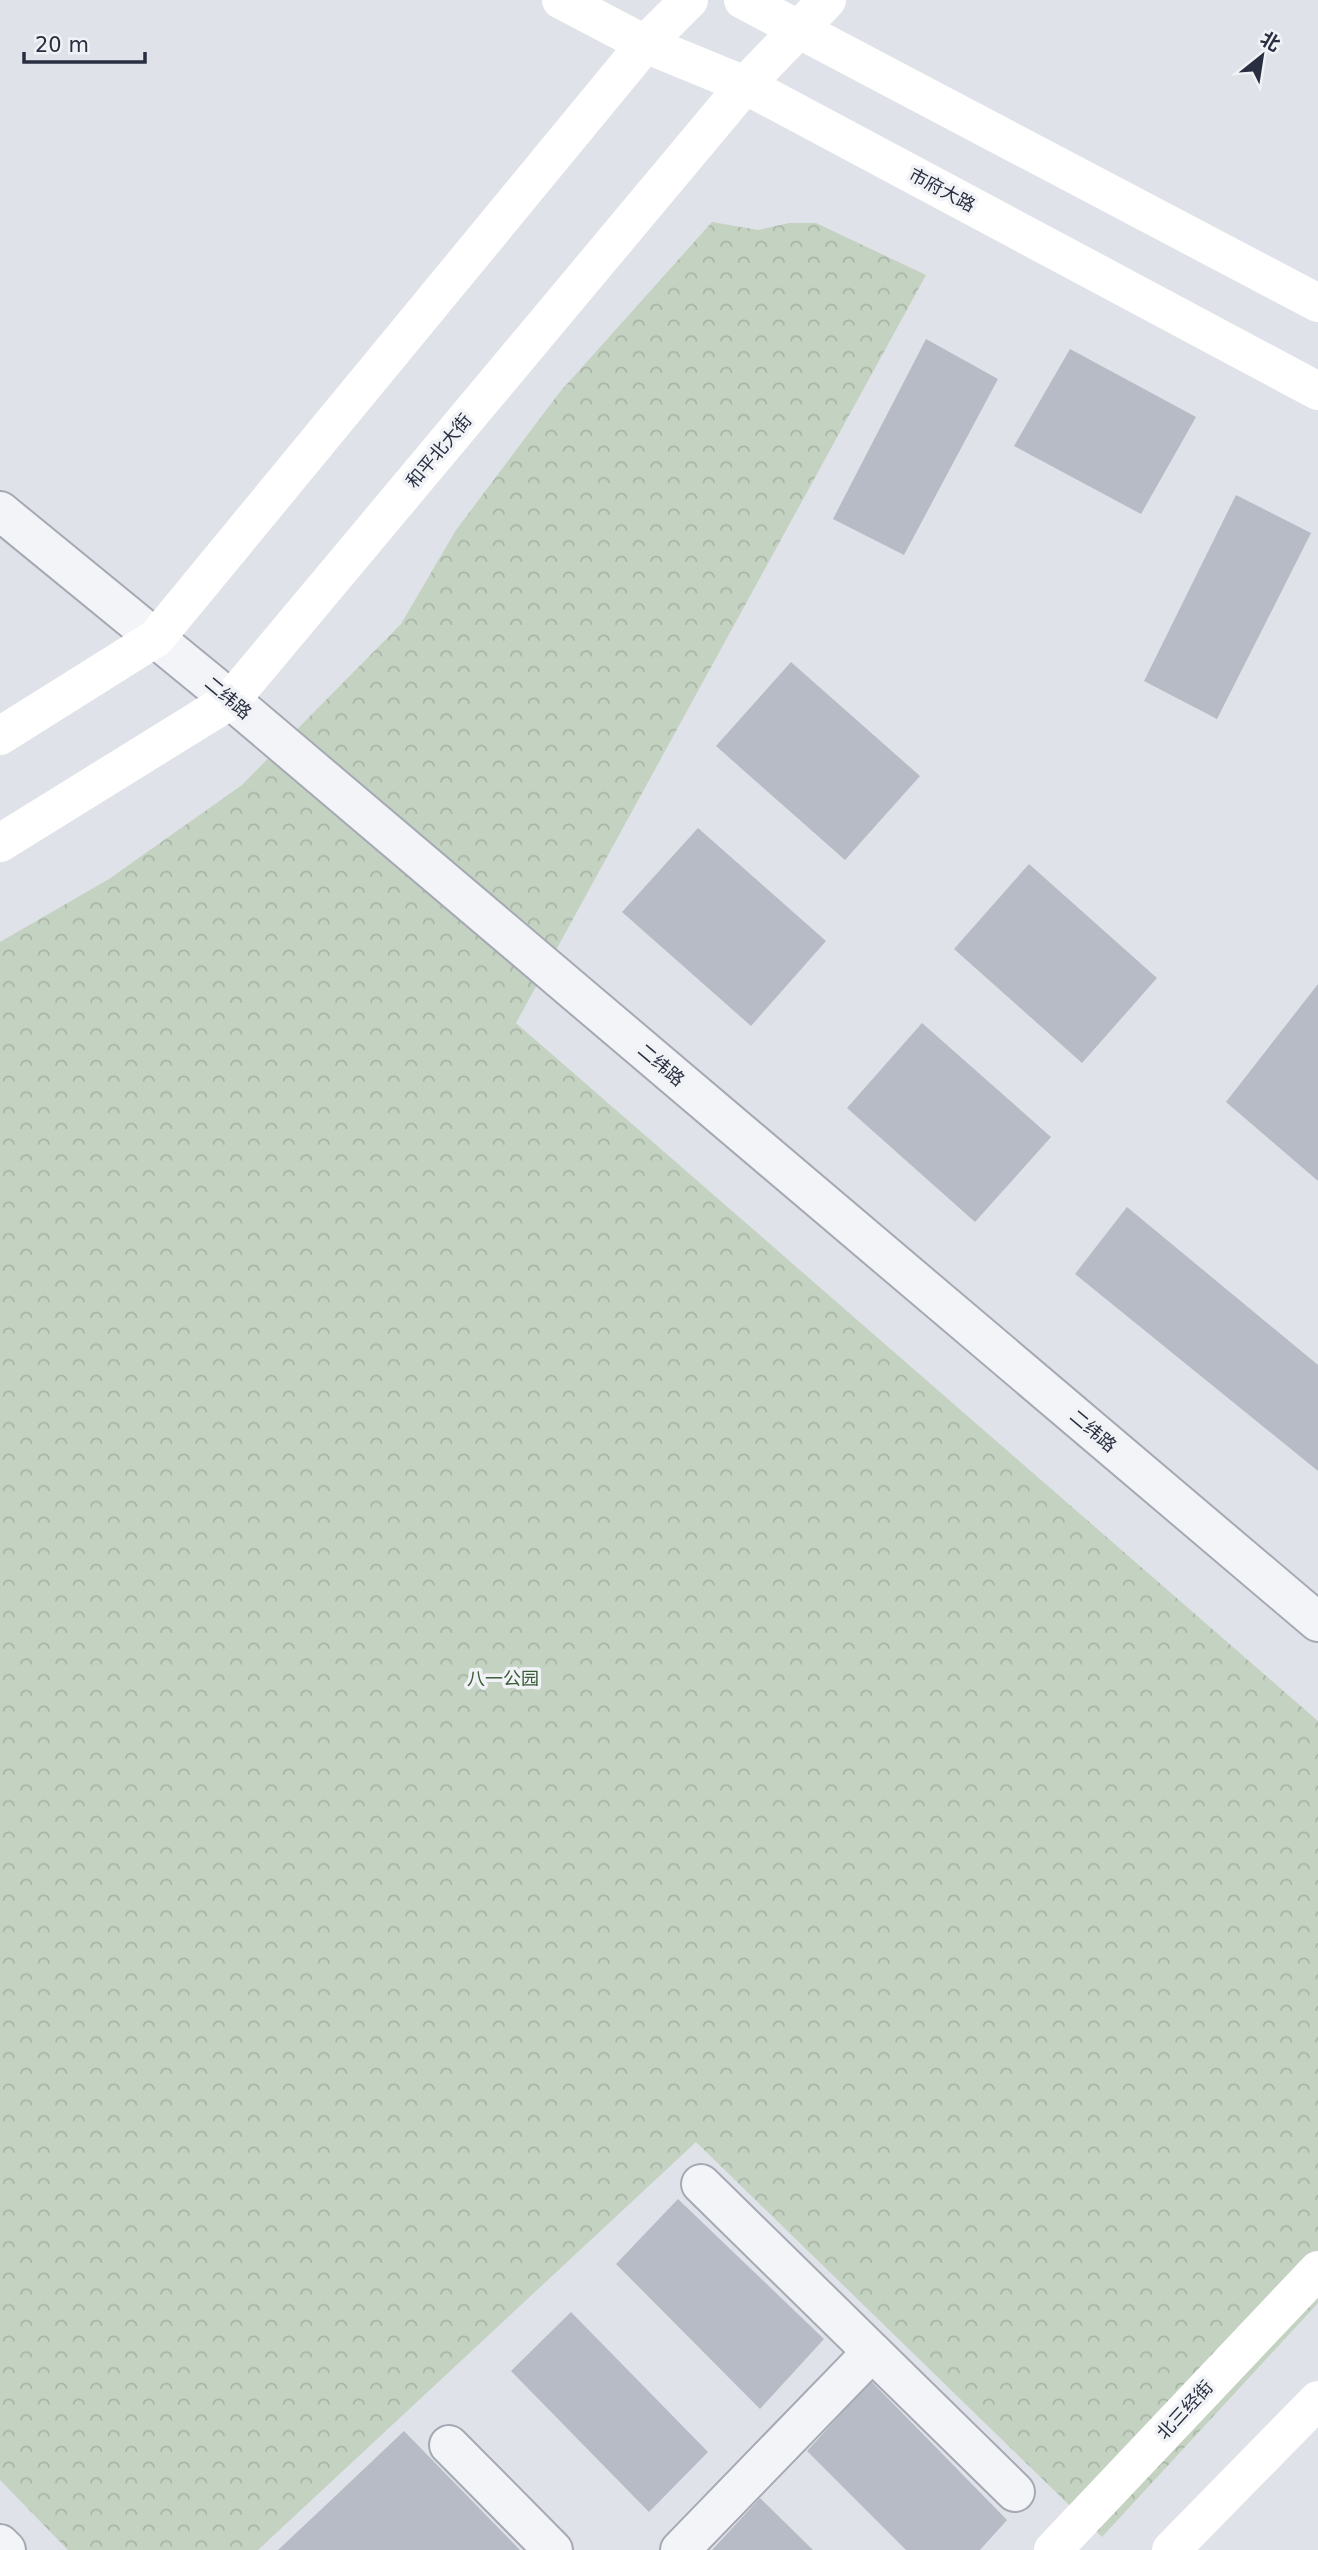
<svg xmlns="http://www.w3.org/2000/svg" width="1318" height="2550" font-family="'DejaVu Sans','Noto Sans SC',sans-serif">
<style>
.forest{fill:url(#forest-crowns)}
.building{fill:#b7bbc5}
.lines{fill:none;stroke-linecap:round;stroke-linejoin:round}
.street-casing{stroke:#a5a9b3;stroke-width:42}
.street{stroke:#f3f4f7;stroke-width:38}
.secondary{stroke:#fff;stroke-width:38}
.labels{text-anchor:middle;stroke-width:7;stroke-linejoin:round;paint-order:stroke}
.street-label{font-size:18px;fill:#292f40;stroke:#f0f2f6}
.park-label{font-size:18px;fill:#395b37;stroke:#f0f2f6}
</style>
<defs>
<pattern id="forest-crowns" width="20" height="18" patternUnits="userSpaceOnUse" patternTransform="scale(1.75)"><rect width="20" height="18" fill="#c4d2c1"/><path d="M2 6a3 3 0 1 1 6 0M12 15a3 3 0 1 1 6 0" fill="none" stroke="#a8b5a7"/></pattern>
</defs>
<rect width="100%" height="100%" fill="#e0e2e9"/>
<path class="forest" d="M 712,222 L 758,230 L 789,223 L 816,223 L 926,275 L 516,1023 L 1318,1721 L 1318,2303 L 1102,2537 L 696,2142 L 258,2550 L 68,2550 L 0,2480 L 0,942 L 109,879 L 242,785 L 401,624 L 456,530 L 559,393 Z"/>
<g class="building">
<path d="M 926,339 L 998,379 L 904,555 L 833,519 Z"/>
<path d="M 1070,349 L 1196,417 L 1141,514 L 1014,446 Z"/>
<path d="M 1236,495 L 1311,533 L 1217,719 L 1144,681 Z"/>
<path d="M 791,662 L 920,776 L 845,860 L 716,746 Z"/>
<path d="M 698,828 L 826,941 L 751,1026 L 622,912 Z"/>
<path d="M 1029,864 L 1157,978 L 1082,1063 L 954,949 Z"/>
<path d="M 1318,984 L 1318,1181 L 1226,1102 Z"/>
<path d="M 922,1023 L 1051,1137 L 975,1222 L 847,1108 Z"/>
<path d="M 1127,1207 L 1318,1365 L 1318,1471 L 1075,1274 Z"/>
<path d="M 678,2199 L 824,2339 L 760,2409 L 616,2264 Z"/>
<path d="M 571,2312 L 708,2452 L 649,2512 L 511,2371 Z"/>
<path d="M 871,2381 L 1007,2520 L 980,2550 L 906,2550 L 807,2451 Z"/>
<path d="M 404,2431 L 520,2550 L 278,2550 L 328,2503 Z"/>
<path d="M 760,2498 L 813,2550 L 712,2550 Z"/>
</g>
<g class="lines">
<defs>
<g id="street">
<path d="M 0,511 L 231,700 L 1318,1622"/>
<path d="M 701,2184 L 1015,2492"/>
<path d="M 449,2445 L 553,2550"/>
<path d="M 0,2544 L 6,2550"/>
<path d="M 680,2550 L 872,2352"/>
</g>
</defs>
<use href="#street" class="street-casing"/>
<use href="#street" class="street"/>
<g class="secondary">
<path d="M 561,0 L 645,44 L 745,85 L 1318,391"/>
<path d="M 743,0 L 1318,303"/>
<path d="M 0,736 L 156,638 L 645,44 L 689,0"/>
<path d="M 0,843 L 231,700 L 745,85 L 827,0"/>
<path d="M 1053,2550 L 1318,2270"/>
<path d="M 1171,2550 L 1318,2400"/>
</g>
</g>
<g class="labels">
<g class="street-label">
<text transform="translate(942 190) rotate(28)" y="6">市府大路</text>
<text transform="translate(439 451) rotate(-50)" y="6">和平北大街</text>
<text transform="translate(228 698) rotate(40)" y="6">二纬路</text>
<text transform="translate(661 1065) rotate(40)" y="6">二纬路</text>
<text transform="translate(1093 1431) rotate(40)" y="6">二纬路</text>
<text transform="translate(1185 2410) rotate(-47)" y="6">北三经街</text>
</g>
<g class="park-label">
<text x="503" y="1685">八一公园</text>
</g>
</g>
<g transform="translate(1262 56) rotate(30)" stroke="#f0f2f6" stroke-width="5" paint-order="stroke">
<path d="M0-5L12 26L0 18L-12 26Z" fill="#292f40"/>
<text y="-10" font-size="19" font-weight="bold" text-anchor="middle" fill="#292f40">北</text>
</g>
<path d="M24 52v10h121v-10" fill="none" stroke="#292f40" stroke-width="3.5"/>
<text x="35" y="52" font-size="21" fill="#292f40" stroke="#f0f2f6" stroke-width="5" paint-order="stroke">20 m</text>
</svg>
